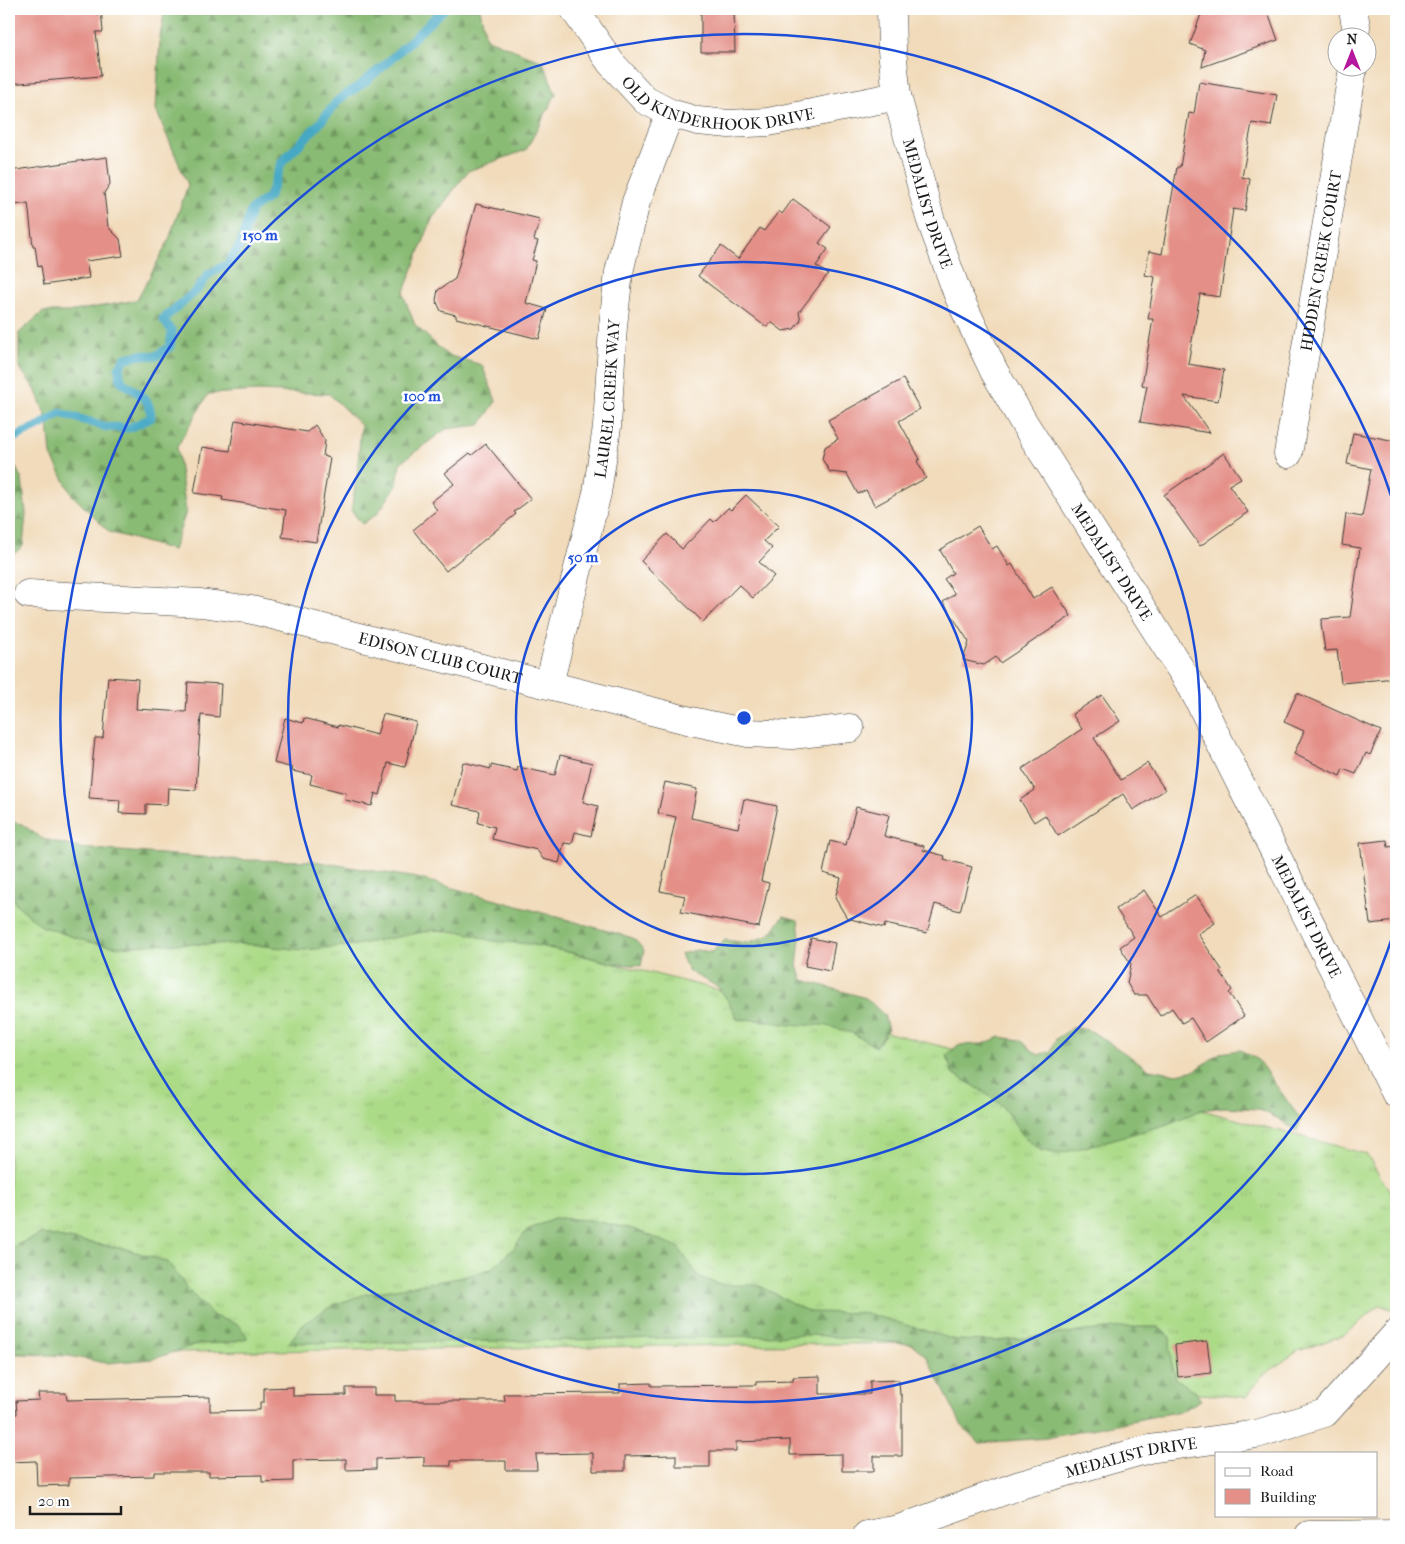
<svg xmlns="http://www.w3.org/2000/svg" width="1405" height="1544" font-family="'IM FELL French Canon',serif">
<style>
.grass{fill:url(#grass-tufts);stroke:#647c52}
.forest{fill:url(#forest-firs);stroke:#526c48}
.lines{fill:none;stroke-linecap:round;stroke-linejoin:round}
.stream{stroke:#45a8c5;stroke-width:9}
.building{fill:#e49088}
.minor-casing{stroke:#3c3934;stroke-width:29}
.major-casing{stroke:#3c3934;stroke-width:29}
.minor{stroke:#fff;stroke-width:28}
.major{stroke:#fff;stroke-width:28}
.ring{fill:none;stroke:#1d4ed8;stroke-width:2.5}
.labels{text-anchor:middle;stroke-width:5;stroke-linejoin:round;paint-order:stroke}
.street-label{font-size:16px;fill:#1c1c1c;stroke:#fff}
.centre{fill:#1d4ed8;stroke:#fff;stroke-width:2.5}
.ring-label{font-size:15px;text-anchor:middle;font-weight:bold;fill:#1d4ed8;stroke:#fff;stroke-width:5;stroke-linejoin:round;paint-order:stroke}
</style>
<defs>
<pattern id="grass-tufts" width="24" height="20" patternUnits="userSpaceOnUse" patternTransform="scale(1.25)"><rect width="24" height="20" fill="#acdb88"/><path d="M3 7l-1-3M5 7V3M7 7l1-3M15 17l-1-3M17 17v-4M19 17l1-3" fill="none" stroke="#93bb75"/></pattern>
<pattern id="forest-firs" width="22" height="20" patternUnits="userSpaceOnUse" patternTransform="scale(1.25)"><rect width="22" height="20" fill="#89bb74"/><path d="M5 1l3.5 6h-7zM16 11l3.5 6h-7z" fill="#6f975e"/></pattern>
</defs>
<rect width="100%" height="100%" fill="#fff"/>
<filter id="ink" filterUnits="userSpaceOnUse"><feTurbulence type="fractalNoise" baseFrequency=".02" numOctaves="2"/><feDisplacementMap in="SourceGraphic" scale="10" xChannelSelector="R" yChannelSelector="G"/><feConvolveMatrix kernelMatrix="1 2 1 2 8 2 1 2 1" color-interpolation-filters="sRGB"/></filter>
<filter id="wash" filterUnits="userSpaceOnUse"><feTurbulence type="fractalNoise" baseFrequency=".0096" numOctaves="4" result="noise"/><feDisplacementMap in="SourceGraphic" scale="20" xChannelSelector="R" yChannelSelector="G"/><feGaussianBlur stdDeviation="1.12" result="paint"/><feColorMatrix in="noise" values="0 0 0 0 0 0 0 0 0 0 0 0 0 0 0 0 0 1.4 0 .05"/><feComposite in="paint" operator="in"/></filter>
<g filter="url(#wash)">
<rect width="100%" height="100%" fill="#f1dbbb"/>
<path class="grass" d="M 9,851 L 207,861 L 988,1058 L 1179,1104 L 1366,1154 L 1396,1201 L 1396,1311 L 1380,1305 L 1344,1335 L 1298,1351 L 1262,1376 L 1246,1397 L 985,1380 L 921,1343 L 9,1354 Z"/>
<g class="forest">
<path d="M 165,9 L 337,9 L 344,13 L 357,9 L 480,9 L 486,38 L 543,62 L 556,94 L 526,150 L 468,171 L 432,219 L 403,294 L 415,325 L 447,355 L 482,365 L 496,401 L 480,425 L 446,429 L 400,463 L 397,485 L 377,514 L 362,524 L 351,510 L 357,476 L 361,425 L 329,394 L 258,391 L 208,394 L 177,447 L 186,512 L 173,550 L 109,532 L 72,495 L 51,455 L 48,422 L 35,389 L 19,367 L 19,333 L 43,312 L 68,312 L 137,300 L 168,242 L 188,185 L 156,110 L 160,37 Z"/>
<path d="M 9,453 L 22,480 L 26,513 L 23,546 L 9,558 Z"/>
<path d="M 9,822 L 22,824 L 41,838 L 78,848 L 242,860 L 313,861 L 417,878 L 633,938 L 644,950 L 641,966 L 612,963 L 577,954 L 529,944 L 492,941 L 462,932 L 433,930 L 356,945 L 304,950 L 245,944 L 159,944 L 119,947 L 88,942 L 41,926 L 15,903 L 9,889 Z"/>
<path d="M 784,916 L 798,920 L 800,938 L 797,966 L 803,980 L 866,998 L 884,1015 L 888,1030 L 876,1047 L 852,1033 L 824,1025 L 791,1025 L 757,1020 L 737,1019 L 729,1002 L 718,987 L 688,971 L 681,954 L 696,950 L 712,952 L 725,940 L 747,943 L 768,936 Z"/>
<path d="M 1074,1027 L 1091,1031 L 1149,1069 L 1177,1074 L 1196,1070 L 1220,1053 L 1240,1050 L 1257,1059 L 1301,1120 L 1297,1131 L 1279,1119 L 1258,1109 L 1225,1107 L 1201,1110 L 1165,1125 L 1059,1154 L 1040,1150 L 1025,1138 L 1001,1105 L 981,1090 L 952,1073 L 947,1055 L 958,1045 L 983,1044 L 1000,1037 L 1020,1040 L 1038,1055 L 1051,1051 L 1056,1039 Z"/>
<path d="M 556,1218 L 589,1220 L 633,1229 L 678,1247 L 699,1277 L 723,1285 L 758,1285 L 809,1312 L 866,1313 L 956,1340 L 997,1341 L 1123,1327 L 1158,1327 L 1170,1337 L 1171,1360 L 1176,1379 L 1194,1390 L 1201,1400 L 1181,1411 L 1047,1438 L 979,1443 L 962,1426 L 927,1357 L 912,1344 L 813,1335 L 518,1341 L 289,1343 L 302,1325 L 333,1305 L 366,1294 L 459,1278 L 491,1269 L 513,1249 L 527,1230 Z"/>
<path d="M 41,1234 L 126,1249 L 168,1262 L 190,1292 L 214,1316 L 239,1325 L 248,1338 L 227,1343 L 198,1344 L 153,1359 L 106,1363 L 69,1356 L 9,1353 L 9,1251 L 12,1247 Z"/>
</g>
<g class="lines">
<path class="stream" d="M 9,440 L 41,425 L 60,413 L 107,427 L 129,428 L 151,418 C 151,396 136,393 121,381 L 119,368 L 125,358 L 141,355 L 156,356 L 170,347 L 172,331 L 163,319 L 196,291 L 209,274 L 228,264 L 241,244 L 251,210 L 269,197 L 282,162 L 319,124 L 338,100 L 362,84 L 388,62 L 444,9"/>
</g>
<g id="blocks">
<g class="building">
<path d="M 9,9 L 101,9 L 103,32 L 96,32 L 101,76 L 9,84 Z"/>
<path d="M 701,9 L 734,9 L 735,52 L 701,52 Z"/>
<path d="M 1203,9 L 1267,9 L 1278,40 L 1202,67 L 1205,50 L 1190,44 Z"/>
<path d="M 1199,82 L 1277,95 L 1271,126 L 1252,123 L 1242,177 L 1250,179 L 1245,211 L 1233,209 L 1220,297 L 1200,294 L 1188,364 L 1224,370 L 1218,401 L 1184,396 L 1210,433 L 1140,422 L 1147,386 L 1142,385 L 1153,319 L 1148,319 L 1155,277 L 1145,275 L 1149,251 L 1162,254 L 1177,167 L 1180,167 L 1189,113 L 1194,114 Z"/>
<path d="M 107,157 L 110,184 L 104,193 L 108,227 L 120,239 L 123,256 L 86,261 L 89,278 L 44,285 L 41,266 L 38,267 L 35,246 L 33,246 L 28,203 L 9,206 L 9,171 Z"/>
<path d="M 793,199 L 831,227 L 819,243 L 828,249 L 816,266 L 828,274 L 799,312 L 801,320 L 794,329 L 783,331 L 771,322 L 766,327 L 698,276 L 721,246 L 738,259 L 760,228 L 764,231 L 779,211 L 782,214 Z"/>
<path d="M 476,204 L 540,219 L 534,240 L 538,241 L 532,260 L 536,261 L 526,303 L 547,309 L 539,339 L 456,318 L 456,315 L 441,311 L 436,300 L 438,290 L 455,279 Z"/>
<path d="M 903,379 L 920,409 L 899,421 L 920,459 L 917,461 L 926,478 L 875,506 L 866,490 L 858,494 L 847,474 L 830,472 L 822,459 L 825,447 L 838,439 L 828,420 Z"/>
<path d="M 235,420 L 307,432 L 315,425 L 325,441 L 323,456 L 330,458 L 316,542 L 282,537 L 286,510 L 222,500 L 223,497 L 194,493 L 202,447 L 230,451 Z"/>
<path d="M 1353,433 L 1396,441 L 1396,678 L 1341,683 L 1337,650 L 1325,651 L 1321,624 L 1322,619 L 1350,617 L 1360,548 L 1342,545 L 1346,514 L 1362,517 L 1371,469 L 1347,464 Z"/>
<path d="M 486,444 L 531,499 L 514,512 L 516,514 L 446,571 L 413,530 L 437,510 L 431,502 L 454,484 L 445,473 L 470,453 L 472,455 Z"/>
<path d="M 1224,453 L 1241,478 L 1229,485 L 1248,512 L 1200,546 L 1164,495 Z"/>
<path d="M 746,495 L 779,526 L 764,541 L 772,548 L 759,562 L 774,576 L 753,598 L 739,585 L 703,622 L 641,561 L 667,534 L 682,549 L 711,519 L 714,522 L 728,508 L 731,510 Z"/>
<path d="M 978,526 L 992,549 L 997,546 L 1009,566 L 1012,564 L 1033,599 L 1052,587 L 1071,616 L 1000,663 L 996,657 L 984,665 L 963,660 L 969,642 L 943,602 L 955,594 L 944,579 L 953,573 L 940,550 Z"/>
<path d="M 108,677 L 138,679 L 136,709 L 186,712 L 188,682 L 221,684 L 219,717 L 201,715 L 196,790 L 168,788 L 167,805 L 146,804 L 146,814 L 119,813 L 120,800 L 89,798 L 95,738 L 103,738 Z"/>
<path d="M 1297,693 L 1381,731 L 1370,755 L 1366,753 L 1356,774 L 1343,769 L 1340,776 L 1294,754 L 1304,731 L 1284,722 Z"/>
<path d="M 1102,695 L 1120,721 L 1094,738 L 1121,780 L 1147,763 L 1165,790 L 1133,810 L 1123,794 L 1058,836 L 1045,815 L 1034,822 L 1020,800 L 1035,790 L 1022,769 L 1082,729 L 1072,714 Z"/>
<path d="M 383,714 L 416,722 L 405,767 L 388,763 L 380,795 L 375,793 L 372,806 L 345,800 L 346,793 L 310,784 L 312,775 L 292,771 L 293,768 L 274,763 L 285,718 L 303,723 L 304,718 L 338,727 L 338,725 L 377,735 Z"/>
<path d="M 560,755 L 592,763 L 583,802 L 598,806 L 591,836 L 575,832 L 572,844 L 564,843 L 559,863 L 543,859 L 537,850 L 492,839 L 495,827 L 478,823 L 480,811 L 452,805 L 463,762 L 491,769 L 491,765 L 517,771 L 518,767 L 555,775 Z"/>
<path d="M 665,782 L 697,789 L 691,818 L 738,828 L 744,799 L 777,806 L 761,881 L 769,883 L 759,927 L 681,912 L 685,896 L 660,891 L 676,817 L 658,813 Z"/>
<path d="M 856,807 L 889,815 L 884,836 L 924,846 L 923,850 L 945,856 L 944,859 L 972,867 L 960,911 L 935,904 L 927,933 L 885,924 L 884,928 L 847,918 L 835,898 L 841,878 L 823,873 L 830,841 L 846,845 Z"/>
<path d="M 1387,840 L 1388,847 L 1396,846 L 1396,921 L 1370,924 L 1360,843 Z"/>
<path d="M 1144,890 L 1162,917 L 1196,895 L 1215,923 L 1198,934 L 1222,970 L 1220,972 L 1232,990 L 1229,993 L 1244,1016 L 1206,1042 L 1191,1018 L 1182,1023 L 1172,1008 L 1160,1016 L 1147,995 L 1134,995 L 1127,983 L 1131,964 L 1120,947 L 1134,937 L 1116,909 Z"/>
<path d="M 811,938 L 835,943 L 830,971 L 805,966 Z"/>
<path d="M 1207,1341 L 1211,1373 L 1178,1377 L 1175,1345 Z"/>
<path d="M 820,1376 L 820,1394 L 870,1394 L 870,1381 L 899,1380 L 900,1395 L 902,1395 L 902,1456 L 874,1456 L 874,1471 L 842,1471 L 842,1454 L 790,1455 L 790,1440 L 736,1442 L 736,1451 L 710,1451 L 710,1467 L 676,1467 L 676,1455 L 625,1456 L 625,1471 L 593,1471 L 593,1453 L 536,1454 L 537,1470 L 506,1470 L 506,1461 L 451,1461 L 451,1466 L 424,1466 L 424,1457 L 376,1459 L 376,1469 L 346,1470 L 346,1459 L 293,1460 L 293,1481 L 262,1482 L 262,1475 L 209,1476 L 209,1472 L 154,1472 L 154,1476 L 69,1478 L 69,1485 L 37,1486 L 36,1461 L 9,1462 L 9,1415 L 17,1414 L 16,1401 L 39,1400 L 38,1393 L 66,1393 L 67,1400 L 210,1397 L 210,1411 L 260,1410 L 260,1402 L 264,1402 L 264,1388 L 293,1387 L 293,1396 L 346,1395 L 346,1388 L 374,1388 L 374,1395 L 395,1395 L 395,1401 L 505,1401 L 504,1394 L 620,1393 L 620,1384 L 651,1383 L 651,1386 L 756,1385 L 756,1382 L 793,1381 L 793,1377 Z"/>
</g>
</g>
</g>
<g filter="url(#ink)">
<use href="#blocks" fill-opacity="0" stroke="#3c3934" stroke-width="1"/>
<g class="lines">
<defs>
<g id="minor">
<path id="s1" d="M 574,9 L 611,63 L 645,100 L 670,113 L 698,121 L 729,124 L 768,122 L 897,96"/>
<path id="s2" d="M 891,9 L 892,50 L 897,96 L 930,218 L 958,295 L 994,371 L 1024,423 L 1192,687 L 1396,1094"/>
<path d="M 1353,9 L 1356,26 L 1355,38"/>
<path id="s3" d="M 1288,454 L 1353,68"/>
<path id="s4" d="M 28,594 L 201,603 L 252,610 L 691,721 L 748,733 L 792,735 L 850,728"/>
<path id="s5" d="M 549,684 L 597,493 L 607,427 L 613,326 L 619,272 L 636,202 L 670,113"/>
<path id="s6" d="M 867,1535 L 899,1529 L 1020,1485 L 1149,1449 L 1257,1434 L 1325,1413 L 1396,1334"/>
</g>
<path id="major" d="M 1309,1535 L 1396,1534"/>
</defs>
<use href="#minor" class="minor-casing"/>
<use href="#major" class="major-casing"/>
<use href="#minor" class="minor"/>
<use href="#major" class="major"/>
</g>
</g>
<g class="ring">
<circle cx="744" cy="718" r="228"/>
<circle cx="744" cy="718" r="456"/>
<path d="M1395 929A684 684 0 1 1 1395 507"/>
</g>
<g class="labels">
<g class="street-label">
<text dy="6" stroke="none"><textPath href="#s1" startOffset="188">OLD KINDERHOOK DRIVE</textPath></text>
<text dy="6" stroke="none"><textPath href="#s2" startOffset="199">MEDALIST DRIVE</textPath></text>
<text dy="6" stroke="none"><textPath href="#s3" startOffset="196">HIDDEN CREEK COURT</textPath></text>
<text dy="6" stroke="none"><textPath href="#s5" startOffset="292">LAUREL CREEK WAY</textPath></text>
<text dy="6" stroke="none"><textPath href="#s2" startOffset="604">MEDALIST DRIVE</textPath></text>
<text dy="6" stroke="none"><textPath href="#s4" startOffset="419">EDISON CLUB COURT</textPath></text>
<text dy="6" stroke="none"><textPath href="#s2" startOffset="1009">MEDALIST DRIVE</textPath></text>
<text dy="6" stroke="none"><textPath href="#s6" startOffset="276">MEDALIST DRIVE</textPath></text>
</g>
</g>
<circle cx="744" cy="718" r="8" class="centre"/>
<g class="ring-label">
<text x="260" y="240">150 m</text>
<text x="422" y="401">100 m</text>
<text x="583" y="562">50 m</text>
</g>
<rect width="1405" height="1544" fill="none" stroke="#fff" stroke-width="30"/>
<rect x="1215" y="1452" width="162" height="65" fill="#ffffff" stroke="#a4a4a4"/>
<rect x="1225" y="1468" width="25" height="8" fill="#ffffff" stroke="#a4a4a4"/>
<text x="1260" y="1476" font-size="15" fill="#1c1c1c">Road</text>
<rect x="1225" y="1489" width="25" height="15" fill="#e49088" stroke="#a4a4a4"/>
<text x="1260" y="1502" font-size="15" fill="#1c1c1c">Building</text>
<g transform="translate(1352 52)"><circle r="24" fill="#ffffff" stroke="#a4a4a4"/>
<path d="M0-4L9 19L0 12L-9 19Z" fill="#b5179e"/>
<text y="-8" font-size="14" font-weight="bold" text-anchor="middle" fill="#1c1c1c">N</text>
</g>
<path d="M30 1506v8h91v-8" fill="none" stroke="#1c1c1c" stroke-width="2.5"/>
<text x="38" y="1506" font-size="15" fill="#1c1c1c" stroke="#ffffff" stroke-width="4" paint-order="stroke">20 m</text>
</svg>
